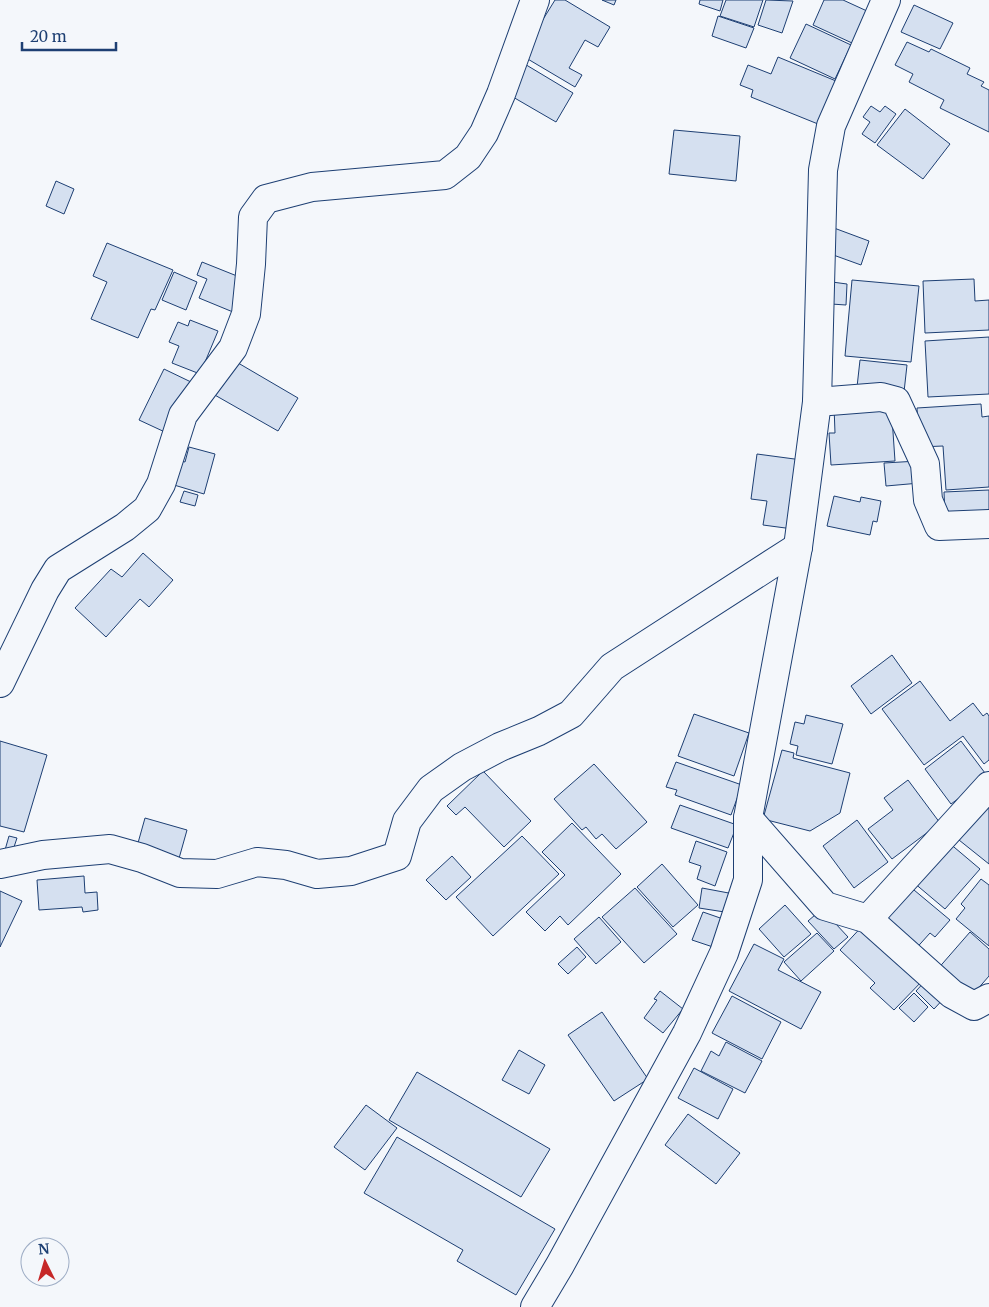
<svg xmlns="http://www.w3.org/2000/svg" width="989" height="1307" font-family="Merriweather,serif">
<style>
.building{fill:#d5e0f0;stroke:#1d3f73}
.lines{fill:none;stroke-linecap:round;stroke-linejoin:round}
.minor-casing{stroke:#1d3f73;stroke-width:30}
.minor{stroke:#f4f7fb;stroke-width:28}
</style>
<rect width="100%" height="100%" fill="#f4f7fb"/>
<g class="building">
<path d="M 555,0 L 565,0 L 610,27 L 598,47 L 585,40 L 569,68 L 582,75 L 575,87 L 521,55 Z"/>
<path d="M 602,0 L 616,0 L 614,5 Z"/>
<path d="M 700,0 L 723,0 L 720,11 L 699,4 Z"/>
<path d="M 726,0 L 763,0 L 754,27 L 720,16 Z"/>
<path d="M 766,0 L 793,1 L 782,33 L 758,25 Z"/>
<path d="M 824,0 L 843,0 L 867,11 L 852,43 L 813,25 Z"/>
<path d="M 914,5 L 953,23 L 940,49 L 901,32 Z"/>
<path d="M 718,16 L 754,28 L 746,48 L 712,36 Z"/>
<path d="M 806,24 L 851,45 L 835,79 L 790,58 Z"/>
<path d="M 907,42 L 929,52 L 931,49 L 970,68 L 967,74 L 984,82 L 981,86 L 989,90 L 989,132 L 940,108 L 944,100 L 909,82 L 913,74 L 895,65 Z"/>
<path d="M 778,57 L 836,81 L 818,124 L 751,97 L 753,90 L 740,85 L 748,65 L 771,74 Z"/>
<path d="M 523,63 L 573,93 L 556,122 L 506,93 Z"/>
<path d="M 871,106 L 880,112 L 885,106 L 896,114 L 875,143 L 862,134 L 870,122 L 863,117 Z"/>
<path d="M 905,109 L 950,144 L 923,179 L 877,145 Z"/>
<path d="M 674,130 L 740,136 L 736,181 L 669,174 Z"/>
<path d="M 56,181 L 74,189 L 64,214 L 46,206 Z"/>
<path d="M 834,228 L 869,241 L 861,265 L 825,252 Z"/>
<path d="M 107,243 L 173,270 L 155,310 L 151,309 L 138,338 L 91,319 L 107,282 L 93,276 Z"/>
<path d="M 202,262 L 247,280 L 233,312 L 199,298 L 207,279 L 197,275 Z"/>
<path d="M 174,272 L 197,282 L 186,310 L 162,300 Z"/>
<path d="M 974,279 L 975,301 L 989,300 L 989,330 L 925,333 L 923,281 Z"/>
<path d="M 852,280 L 919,286 L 911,362 L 845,356 Z"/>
<path d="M 832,282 L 847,284 L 846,305 L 831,304 Z"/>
<path d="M 190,320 L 218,331 L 200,374 L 172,363 L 179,346 L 169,342 L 178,322 L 188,326 Z"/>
<path d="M 989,337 L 989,394 L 928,397 L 925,341 Z"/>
<path d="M 233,360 L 298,398 L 278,431 L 213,394 Z"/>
<path d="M 860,360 L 907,365 L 904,392 L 857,387 Z"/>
<path d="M 164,369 L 191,382 L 167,433 L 139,420 Z"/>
<path d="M 891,403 L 895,461 L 831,465 L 829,433 L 835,433 L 834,406 Z"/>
<path d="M 981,404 L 982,417 L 989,416 L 989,487 L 946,490 L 943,446 L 919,447 L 917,408 Z"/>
<path d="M 189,447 L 215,454 L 204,494 L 174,485 L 181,461 L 185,462 Z"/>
<path d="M 757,454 L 802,460 L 793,529 L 763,525 L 767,501 L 751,499 Z"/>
<path d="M 918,461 L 920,483 L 886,486 L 884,463 Z"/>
<path d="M 989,490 L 989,517 L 945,515 L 944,492 Z"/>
<path d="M 184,491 L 198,495 L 195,506 L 180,502 Z"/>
<path d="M 834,496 L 860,502 L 861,497 L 881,501 L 877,522 L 873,521 L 870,535 L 827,526 Z"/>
<path d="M 143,553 L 173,580 L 149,607 L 140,599 L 106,637 L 75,608 L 111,569 L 122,577 Z"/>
<path d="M 892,655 L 912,683 L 871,714 L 851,686 Z"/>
<path d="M 920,681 L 950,721 L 973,703 L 983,716 L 987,713 L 989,716 L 989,760 L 984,764 L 963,736 L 924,765 L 882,709 Z"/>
<path d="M 694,714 L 749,733 L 734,776 L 678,756 Z"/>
<path d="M 806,715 L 843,724 L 832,764 L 796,755 L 798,746 L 790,744 L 795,722 L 804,724 Z"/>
<path d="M 0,741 L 47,755 L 24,832 L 0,826 Z"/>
<path d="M 961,741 L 988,777 L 951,804 L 925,769 Z"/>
<path d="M 782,750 L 794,753 L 793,758 L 850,773 L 840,813 L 810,831 L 763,819 Z"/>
<path d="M 676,762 L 742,785 L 731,815 L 675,795 L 677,790 L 666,787 Z"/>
<path d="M 594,764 L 647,822 L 616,849 L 602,834 L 596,839 L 586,827 L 582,830 L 554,799 Z"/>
<path d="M 483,771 L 531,821 L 504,847 L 465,807 L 456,815 L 447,806 Z"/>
<path d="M 908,780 L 940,823 L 892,859 L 868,829 L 893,810 L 884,798 Z"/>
<path d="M 989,793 L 989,864 L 954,836 Z"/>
<path d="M 680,805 L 737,825 L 728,848 L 671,828 Z"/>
<path d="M 145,818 L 187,830 L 178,862 L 136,850 Z"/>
<path d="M 857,820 L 888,862 L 854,888 L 823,846 Z"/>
<path d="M 572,823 L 621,874 L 568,925 L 560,916 L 545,931 L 526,912 L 565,875 L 542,852 Z"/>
<path d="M 9,836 L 17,838 L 12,853 L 5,850 Z"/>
<path d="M 522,836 L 559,874 L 493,936 L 456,897 Z"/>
<path d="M 696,841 L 727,852 L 715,886 L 697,879 L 701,866 L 689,862 Z"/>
<path d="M 948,842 L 980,869 L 945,909 L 913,882 Z"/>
<path d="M 452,856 L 471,877 L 446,900 L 426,880 Z"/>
<path d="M 662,864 L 698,905 L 673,927 L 637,887 Z"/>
<path d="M 84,876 L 85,893 L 97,892 L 98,910 L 83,912 L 82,907 L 39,910 L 37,880 Z"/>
<path d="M 981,879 L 989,885 L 989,946 L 956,919 L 965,908 L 961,904 Z"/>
<path d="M 908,885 L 950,920 L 935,937 L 930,933 L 912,953 L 876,922 Z"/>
<path d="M 635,888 L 677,934 L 644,963 L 602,917 Z"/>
<path d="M 702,888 L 734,894 L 731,913 L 699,908 Z"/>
<path d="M 0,891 L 22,901 L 0,947 Z"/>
<path d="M 785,905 L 811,934 L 784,957 L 759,929 Z"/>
<path d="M 822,909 L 848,937 L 834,949 L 808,921 Z"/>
<path d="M 703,912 L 726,920 L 716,948 L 692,940 Z"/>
<path d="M 599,917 L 621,942 L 596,964 L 574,939 Z"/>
<path d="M 867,921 L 926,977 L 894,1010 L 870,988 L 875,983 L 840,950 Z"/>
<path d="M 970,932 L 989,949 L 989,976 L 969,999 L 936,971 Z"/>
<path d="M 817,933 L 834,951 L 801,981 L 784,962 Z"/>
<path d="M 754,944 L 784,959 L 778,970 L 821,992 L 801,1029 L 729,991 Z"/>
<path d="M 577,947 L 586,957 L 568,974 L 558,964 Z"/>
<path d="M 928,978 L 947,995 L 934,1009 L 916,991 Z"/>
<path d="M 660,991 L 683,1009 L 663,1033 L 644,1018 L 657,1000 L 654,999 Z"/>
<path d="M 914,993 L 928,1007 L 914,1022 L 899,1008 Z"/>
<path d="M 732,996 L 781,1022 L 762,1059 L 712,1033 Z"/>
<path d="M 602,1012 L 648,1079 L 614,1101 L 568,1035 Z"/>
<path d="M 726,1042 L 762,1061 L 745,1093 L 701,1071 L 711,1051 L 719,1056 Z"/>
<path d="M 519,1050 L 545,1065 L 529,1094 L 502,1080 Z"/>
<path d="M 694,1068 L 733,1089 L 718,1119 L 678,1098 Z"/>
<path d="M 417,1072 L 550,1149 L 521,1197 L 389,1120 Z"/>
<path d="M 366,1105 L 397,1128 L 365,1170 L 334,1147 Z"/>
<path d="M 688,1114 L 740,1153 L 716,1184 L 665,1145 Z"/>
<path d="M 397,1137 L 555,1229 L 516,1295 L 457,1261 L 463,1250 L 364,1193 Z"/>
</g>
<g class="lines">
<defs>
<g id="minor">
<path d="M 817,402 L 881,397 L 896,401 L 925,464 L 928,500 L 939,526 L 989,524"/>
<path d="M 0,683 L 45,590 L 58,569 L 125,527 L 147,509 L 161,484 L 183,415 L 233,348 L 246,314 L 251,264 L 253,217 L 266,199 L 312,187 L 445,175 L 468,157 L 484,133 L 501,94 L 535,0"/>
<path d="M 748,818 L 825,906 L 868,919 L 952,994 L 974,1006 L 989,998"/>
<path d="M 0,864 L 43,855 L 110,849 L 142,858 L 180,873 L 217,874 L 257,862 L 286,865 L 317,874 L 351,871 L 397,856 L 407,821 L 431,789 L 462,767 L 500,747 L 539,731 L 571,714 L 612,667 L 798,547"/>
<path d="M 868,919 L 989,786"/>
<path d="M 535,1307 L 560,1265 L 687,1033 L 724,953 L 748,880 L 748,818 L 798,547 L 817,402 L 823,170 L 831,126 L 886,0"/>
</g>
</defs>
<use href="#minor" class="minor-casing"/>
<use href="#minor" class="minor"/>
</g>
<g transform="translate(45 1262) rotate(355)"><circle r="24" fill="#f4f7fb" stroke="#9eadc5"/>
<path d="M0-4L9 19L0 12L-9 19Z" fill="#c62828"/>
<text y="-8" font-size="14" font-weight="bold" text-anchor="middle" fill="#1d3f73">N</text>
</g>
<path d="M22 42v8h94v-8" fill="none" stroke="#1d3f73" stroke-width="2.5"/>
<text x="30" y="42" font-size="15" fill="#1d3f73" stroke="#f4f7fb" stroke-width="4" paint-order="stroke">20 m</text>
</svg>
